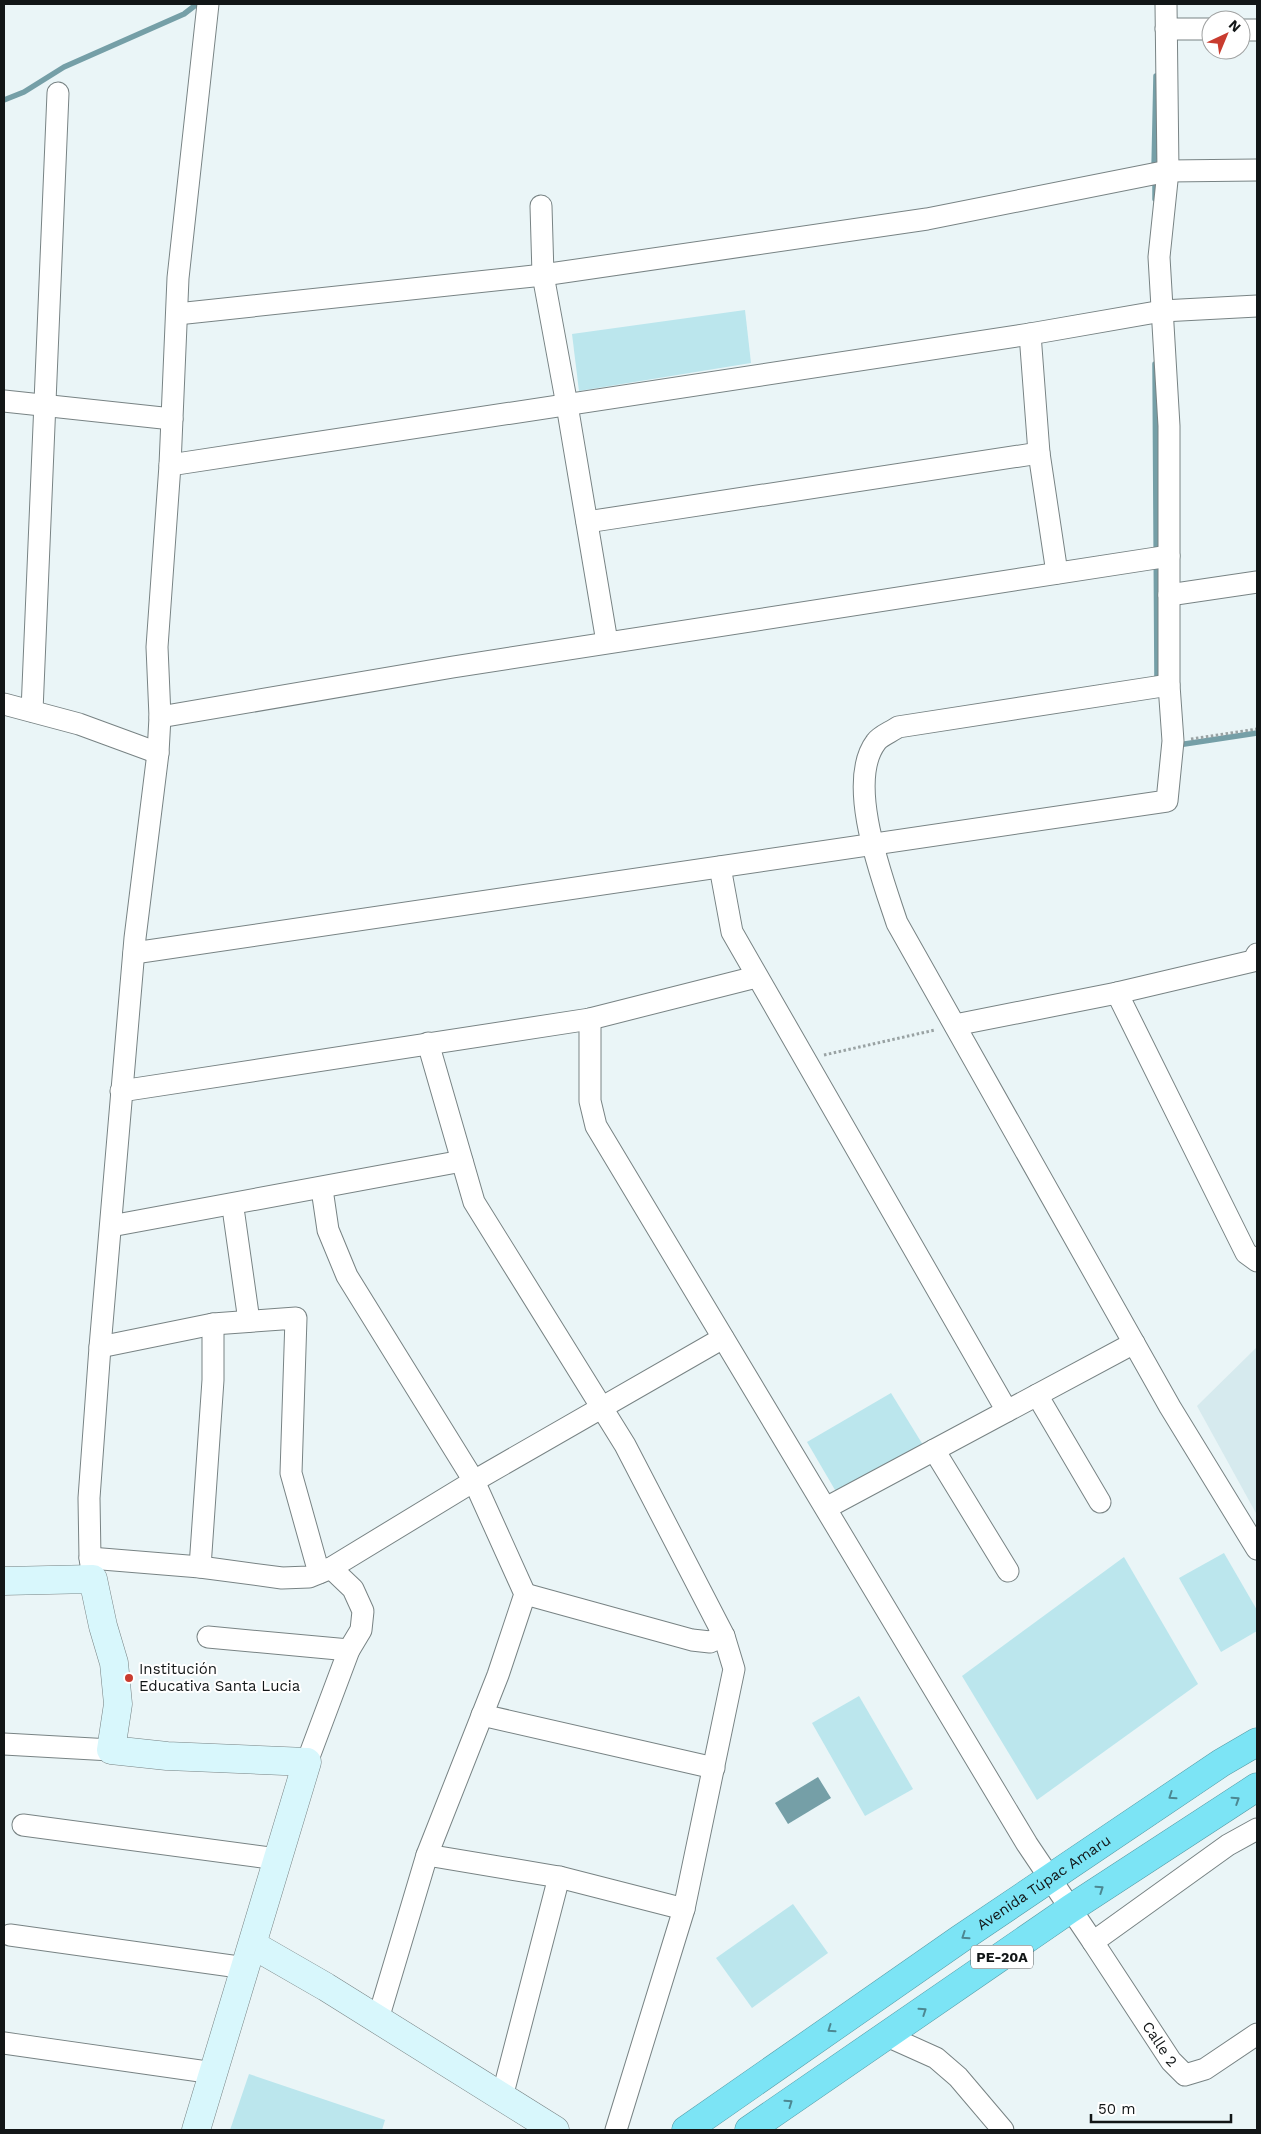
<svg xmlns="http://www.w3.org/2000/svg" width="1261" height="2134" font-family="'Work Sans',sans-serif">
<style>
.built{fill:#d6eaee}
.green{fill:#bbe6ed}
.water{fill:#759fa7}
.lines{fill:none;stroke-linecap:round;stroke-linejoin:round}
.stream{stroke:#759fa7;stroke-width:5.5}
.street-casing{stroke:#788384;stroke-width:23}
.secondary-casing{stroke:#788384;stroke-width:29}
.highway-casing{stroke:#579ca7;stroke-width:29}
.path{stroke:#99a2a3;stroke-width:3;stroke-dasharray:2.5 2.5;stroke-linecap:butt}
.street{stroke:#fff;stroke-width:21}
.secondary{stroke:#d8f7fc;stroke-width:28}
.highway{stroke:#7ce4f5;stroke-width:28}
.oneway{stroke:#4c8791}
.poi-dot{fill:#c93c2f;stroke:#fff;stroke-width:2}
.labels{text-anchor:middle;stroke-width:4;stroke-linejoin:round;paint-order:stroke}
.shield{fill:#fff;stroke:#595c5d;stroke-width:1}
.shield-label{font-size:14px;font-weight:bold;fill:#121617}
.poi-label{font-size:15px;fill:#121617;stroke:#fff;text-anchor:start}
.street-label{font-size:15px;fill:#121617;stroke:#fff}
</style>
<rect width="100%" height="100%" fill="#eaf5f7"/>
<path class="built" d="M 1257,1347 L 1257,1515 L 1197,1406 Z"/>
<g class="green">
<path d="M 745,310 L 751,363 L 579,391 L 572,334 Z"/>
<path d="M 891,1393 L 923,1445 L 838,1495 L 807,1442 Z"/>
<path d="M 1224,1553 L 1257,1610 L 1257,1631 L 1221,1652 L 1179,1578 Z"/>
<path d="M 1124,1557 L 1198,1684 L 1037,1800 L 962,1676 Z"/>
<path d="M 859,1696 L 913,1789 L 865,1816 L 812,1723 Z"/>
<path d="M 793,1904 L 828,1953 L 752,2008 L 716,1958 Z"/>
<path d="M 249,2074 L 385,2120 L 382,2130 L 230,2130 Z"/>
</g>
<path class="water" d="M 818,1777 L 831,1798 L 788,1824 L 775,1803 Z"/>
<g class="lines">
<g class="stream">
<path d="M 4,100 L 24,92 L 64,67 L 184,14 L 197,4"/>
<path d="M 1154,169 L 1156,76"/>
<path d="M 1155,179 L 1155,199"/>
<path d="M 1155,364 L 1157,682"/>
<path d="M 1178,745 L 1257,733"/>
</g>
<defs>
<g id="street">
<path d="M 1166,29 L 1211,29"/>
<path d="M 1241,30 L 1257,30"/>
<path d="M 541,206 L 543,275 L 567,405 L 607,642"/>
<path d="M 177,314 L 543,275 L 927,219 L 1168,171 L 1257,170"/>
<path d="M 1030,334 L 1039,453 L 1057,573"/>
<path d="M 4,401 L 172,419"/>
<path d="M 170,465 L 1030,334 L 1162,311 L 1257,306"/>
<path d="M 587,522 L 1039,453"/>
<path d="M 1169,595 L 1257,582"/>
<path d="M 1169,685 L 898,727 C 891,732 880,736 876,742 C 845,783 883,880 897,923 L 1170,1407 L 1257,1549"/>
<path d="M 4,704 L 79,724 L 158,753"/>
<path d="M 32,711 L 58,93"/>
<path d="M 160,717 L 453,667 L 1169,556"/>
<path d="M 720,867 L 732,932 L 1007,1411"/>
<path d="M 134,953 L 1167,801 L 1173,741 L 1169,685 L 1169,426 L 1159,257 L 1168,171 L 1166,4"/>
<path d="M 1117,993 L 1246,1253 L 1257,1261"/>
<path d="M 590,1019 L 590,1101 L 596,1126 L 1027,1844 L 1093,1942 L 1228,1845 L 1257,1829"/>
<path d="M 955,1025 L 1117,993 L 1253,961 L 1257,954"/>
<path d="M 428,1043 L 474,1202 L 625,1445 L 724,1636 L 734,1669 L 684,1909 L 616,2130"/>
<path d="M 121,1091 L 590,1019 L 756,977"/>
<path d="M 323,1196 L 328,1230 L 347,1276 L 474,1481 L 525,1594 L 498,1675 L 427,1855 L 378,2019"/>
<path d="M 234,1215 L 249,1321"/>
<path d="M 111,1226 L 462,1161"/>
<path d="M 100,1347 L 213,1324 L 296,1318 L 291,1473 L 319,1573"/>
<path d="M 1037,1395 L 1100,1502"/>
<path d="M 934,1450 L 1008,1571"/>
<path d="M 826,1508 L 1134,1343"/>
<path d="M 90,1558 L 200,1567 L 282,1578 L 309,1577 L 331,1568 L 474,1481 L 723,1338"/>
<path d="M 200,1567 L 213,1380 L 213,1324"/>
<path d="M 93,1579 L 90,1558 L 89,1498 L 100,1347 L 135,938 L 158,753 L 160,717 L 157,647 L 170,465 L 178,278 L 208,4"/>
<path d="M 525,1594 L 692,1640 L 710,1642 L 724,1636"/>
<path d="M 208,1637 L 349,1650"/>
<path d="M 482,1715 L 714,1768"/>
<path d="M 4,1744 L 111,1750"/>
<path d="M 307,1762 L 349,1650 L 361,1630 L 363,1611 L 353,1589 L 331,1568"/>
<path d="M 23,1825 L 277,1859"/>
<path d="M 427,1855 L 559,1877 L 684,1909"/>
<path d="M 10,1935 L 246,1968"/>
<path id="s1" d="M 1093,1942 L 1171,2061 L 1185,2075 L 1205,2069 L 1257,2034"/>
<path d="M 887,2036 L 936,2058 L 958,2077 L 1003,2130"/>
<path d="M 4,2043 L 214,2073"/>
<path d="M 502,2097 L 559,1877"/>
</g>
<g id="secondary">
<path d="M 4,1581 L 93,1579 L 103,1626 L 114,1663 L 118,1704 L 111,1750 L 167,1756 L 307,1762 L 196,2130"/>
<path d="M 253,1945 L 326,1987 L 555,2130"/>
</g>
<g id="highway">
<path id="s2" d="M 686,2130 L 960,1939 L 1221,1763 L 1257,1742"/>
<path d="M 749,2130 L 1070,1909 L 1257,1787"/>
</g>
</defs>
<use href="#street" class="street-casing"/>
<use href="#secondary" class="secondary-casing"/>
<use href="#highway" class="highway-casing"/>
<g class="path">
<path d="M 1191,739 L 1257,729"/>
<path d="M 824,1055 L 935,1030"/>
</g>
<use href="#street" class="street"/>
<use href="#secondary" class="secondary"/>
<use href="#highway" class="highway"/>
</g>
<defs><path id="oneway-chevron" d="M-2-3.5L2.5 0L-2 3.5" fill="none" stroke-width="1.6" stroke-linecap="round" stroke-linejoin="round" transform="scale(1.25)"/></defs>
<g class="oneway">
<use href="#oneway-chevron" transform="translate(1172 1796) rotate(146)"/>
<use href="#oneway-chevron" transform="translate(1236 1800) rotate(-33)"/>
<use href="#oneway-chevron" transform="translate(1100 1889) rotate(-34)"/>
<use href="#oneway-chevron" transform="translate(965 1936) rotate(146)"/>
<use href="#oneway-chevron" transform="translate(923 2011) rotate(-34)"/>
<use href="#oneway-chevron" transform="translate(831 2029) rotate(145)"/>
<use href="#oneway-chevron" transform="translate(789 2103) rotate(-35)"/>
</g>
<circle class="poi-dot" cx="129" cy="1678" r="5"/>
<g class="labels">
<rect class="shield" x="971" y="1945.5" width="62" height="23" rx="4"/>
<g class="shield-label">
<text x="1002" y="1962">PE-20A</text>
</g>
<g class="poi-label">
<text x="139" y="1674">Institución<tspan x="139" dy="17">Educativa Santa Lucia</tspan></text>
</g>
<g class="street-label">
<text dy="5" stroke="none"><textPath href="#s2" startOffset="435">Avenida Túpac Amaru</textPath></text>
<text dy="5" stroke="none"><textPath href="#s1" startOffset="122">Calle 2</textPath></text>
</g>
</g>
<rect width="1261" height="2134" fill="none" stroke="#121617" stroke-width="10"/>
<g transform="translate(1226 35) rotate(44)"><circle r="24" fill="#ffffff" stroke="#a0a2a2"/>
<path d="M0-4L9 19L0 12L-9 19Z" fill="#c93c2f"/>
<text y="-8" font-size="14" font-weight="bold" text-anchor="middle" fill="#121617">N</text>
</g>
<path d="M1091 2114v8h140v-8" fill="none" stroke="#121617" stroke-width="2.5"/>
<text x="1098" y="2114" font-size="15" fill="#121617" stroke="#ffffff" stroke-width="4" paint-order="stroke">50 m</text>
</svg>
